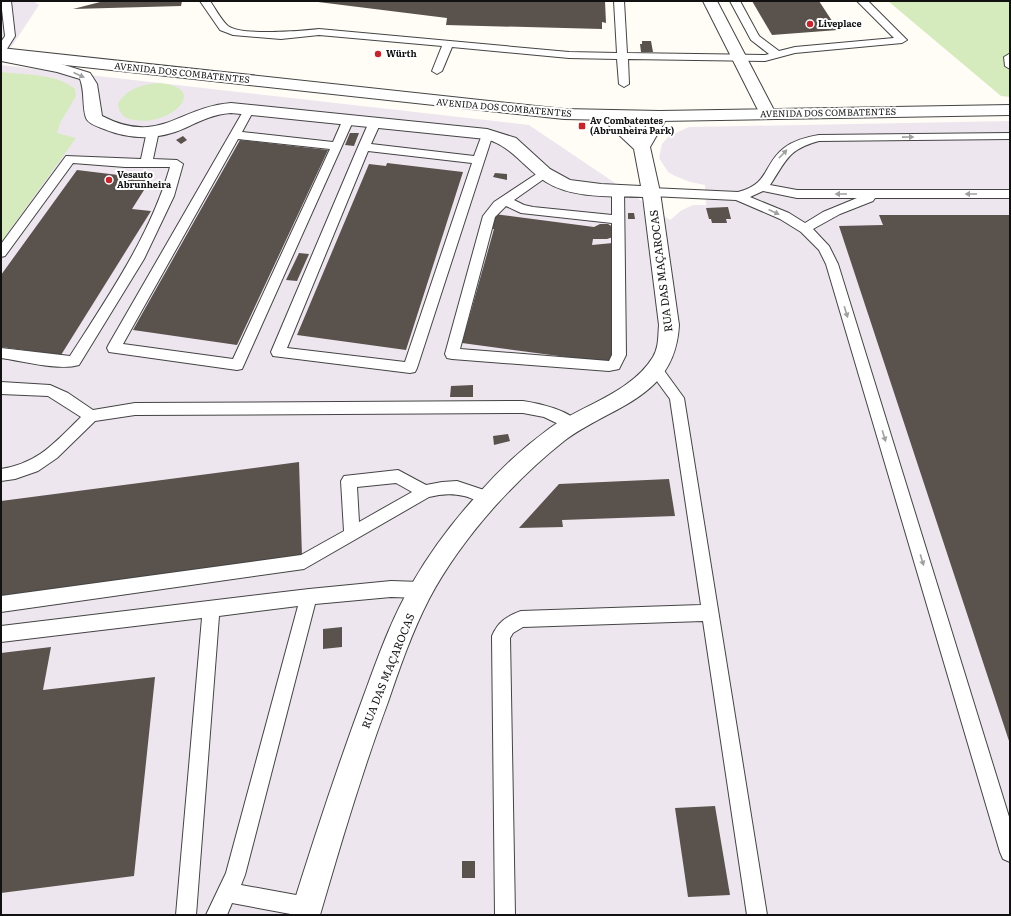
<svg xmlns="http://www.w3.org/2000/svg" width="1011" height="916" font-family="Literata,serif">
<style>
.industrial{fill:#eee6ef}
.green{fill:#d5ebbd}
.building{fill:#5a524d}
.lines{fill:none;stroke-linecap:round;stroke-linejoin:round}
.service-casing{stroke:#444;stroke-width:2}
.minor-casing{stroke:#444;stroke-width:2}
.tertiary-casing{stroke:#444;stroke-width:2}
.service{fill:#fff;fill-rule:evenodd}
.minor{fill:#fff;fill-rule:evenodd}
.tertiary{fill:#fff;fill-rule:evenodd}
.oneway{fill:#a0a0a0}
.poi-dot{fill:#c4262e;stroke:#fff;stroke-width:1.5}
.labels{text-anchor:middle;stroke-width:4;stroke-linejoin:round;paint-order:stroke}
.far-poi-label{font-size:9px;font-weight:bold;fill:#111;stroke:#fff;text-anchor:start}
.far-street-label{font-size:9px;fill:#111;stroke:#fff}
.street-label{font-size:11px;fill:#111;stroke:#fff}
</style>
<rect width="100%" height="100%" fill="#fffdf5"/>
<g class="industrial">
<path d="M 1,1 L 33,1 L 39,5 L 12,46 L 1,59 Z"/>
<path d="M 1,65 L 529,125 L 670,220 L 682,210 L 693,205 L 706,205 L 705,185 L 690,182 L 675,176 L 668,172 L 659,158 L 662,144 L 669,136 L 689,127 L 1010,121 L 1010,915 L 1,915 Z"/>
</g>
<g class="green">
<path d="M 888,1 L 1010,1 L 1010,97 L 1001,96 Z"/>
<path d="M 1,72 C 25,75 56,73 75,89 L 76,96 L 60,123 L 57,133 L 76,138 L 1,242 Z"/>
<path d="M 157,83 C 212,86 172,127 134,120 C 125,119 119,114 118,104 C 126,89 141,85 157,83 Z"/>
</g>
<g class="building">
<path d="M 104,1 L 182,1 L 181,6 L 73,9 Z"/>
<path d="M 310,1 L 605,1 L 606,23 L 602,22 L 602,29 L 446,25 L 447,18 Z"/>
<path d="M 752,1 L 819,1 L 838,30 L 772,35 Z"/>
<path d="M 642,41 L 651,41 L 653,52 L 641,52 L 640,44 L 642,44 Z"/>
<path d="M 350,133 L 359,133 L 354,146 L 345,145 Z"/>
<path d="M 183,136 L 187,140 L 181,144 L 176,140 Z"/>
<path d="M 240,140 L 328,150 L 237,345 L 133,330 Z"/>
<path d="M 387,163 L 463,172 L 406,350 L 297,335 L 369,164 L 386,166 Z"/>
<path d="M 77,170 L 151,179 L 132,209 L 151,211 L 61,355 L 1,347 L 1,275 Z"/>
<path d="M 495,173 L 507,174 L 507,180 L 493,177 Z"/>
<path d="M 728,207 L 731,219 L 726,219 L 727,223 L 712,223 L 711,219 L 709,219 L 706,208 Z"/>
<path d="M 628,213 L 634,213 L 635,219 L 628,219 Z"/>
<path d="M 494,214 L 594,227 L 600,224 L 608,224 L 613,227 L 613,237 L 607,239 L 593,239 L 592,245 L 613,243 L 611,363 L 462,343 L 494,229 L 491,229 Z"/>
<path d="M 879,215 L 1010,215 L 1010,744 L 839,226 L 883,225 Z"/>
<path d="M 299,253 L 309,254 L 297,281 L 286,280 Z"/>
<path d="M 473,385 L 473,397 L 450,397 L 451,386 Z"/>
<path d="M 508,434 L 510,441 L 494,445 L 493,436 Z"/>
<path d="M 299,462 L 302,556 L 1,599 L 1,501 Z"/>
<path d="M 669,479 L 675,516 L 562,520 L 563,527 L 519,528 L 559,484 Z"/>
<path d="M 342,627 L 342,647 L 323,649 L 323,629 Z"/>
<path d="M 51,647 L 43,690 L 155,677 L 134,876 L 1,893 L 1,653 Z"/>
<path d="M 715,806 L 730,895 L 688,897 L 675,808 Z"/>
<rect x="462" y="861" width="13" height="17"/>
</g>
<g class="lines">
<defs>
<g id="service">
<path d="M 1,1 L 11,1 L 15,36 L 5,52 L 1,53 L 1,42 L 5,36 Z"/>
<path d="M 200,1 L 210,1 C 215,8 221,20 228,26 C 241,36 302,31 319,29 L 569,52 L 617,53 L 614,1 L 624,1 L 627,53 L 765,55 L 769,54 L 751,40 L 730,1 L 740,1 L 759,36 L 779,51 L 795,47 L 894,38 L 857,1 L 868,1 L 907,40 L 902,43 L 795,53 L 765,61 L 628,59 L 629,84 L 624,87 L 619,84 L 617,59 L 569,58 L 452,47 L 442,71 L 437,74 L 432,71 L 442,46 L 319,35 L 281,39 L 233,35 L 220,30 Z"/>
<path d="M 1009,54 L 1010,54 L 1010,69 L 1005,66 L 1004,57 Z"/>
<path d="M 250,105 L 255,108 L 242,132 L 333,142 L 344,117 L 348,116 L 354,119 L 242,369 L 237,370 L 109,352 L 107,348 L 109,344 L 245,108 ZM 238,139 L 330,149 L 233,359 L 123,344 Z"/>
<path d="M 375,119 L 381,122 L 371,144 L 474,156 L 483,132 L 487,131 L 493,134 L 417,368 L 415,372 L 410,373 L 273,356 L 271,352 L 358,147 L 369,122 ZM 368,151 L 472,163 L 405,362 L 287,348 Z"/>
<path d="M 153,128 L 159,131 L 153,159 L 177,160 L 183,164 L 174,196 L 144,259 L 79,365 C 59,371 22,361 1,358 L 1,348 L 70,356 C 109,295 150,236 170,167 L 125,167 L 73,163 L 5,256 L 1,257 L 1,244 L 66,156 L 141,159 L 147,131 Z"/>
<path d="M 1010,133 L 1010,139 L 819,141 C 788,149 786,161 770,185 L 797,190 L 1010,190 L 1010,198 L 875,198 L 873,201 L 840,214 L 813,229 L 829,246 L 838,264 L 1010,820 L 1010,862 L 1003,859 L 1000,852 L 826,264 L 819,250 L 801,232 L 780,219 L 736,200 L 651,196 L 645,192 L 651,188 L 738,192 C 770,184 763,164 784,148 C 794,140 807,137 819,135 ZM 763,191 L 797,198 L 857,198 L 823,212 L 805,223 L 789,213 L 750,197 Z"/>
<path d="M 544,169 L 548,170 L 550,173 L 548,176 L 514,200 L 524,205 L 533,207 L 612,215 L 612,190 L 618,186 L 624,190 L 626,355 L 619,369 L 609,371 L 452,359 L 447,358 L 445,354 L 483,216 L 494,202 ZM 506,206 L 521,213 L 612,223 L 612,355 L 609,361 L 460,349 L 495,217 Z"/>
<path d="M 655,364 L 660,365 L 684,398 L 767,915 L 747,915 L 703,621 L 523,627 L 513,633 L 510,638 L 515,915 L 495,915 L 492,636 C 498,622 507,616 521,611 L 701,605 L 670,399 L 648,369 L 650,365 Z"/>
<path d="M 1,382 L 50,385 L 68,393 L 93,410 L 135,403 L 523,401 C 538,403 573,411 580,425 L 578,429 L 573,431 L 544,417 L 523,413 L 135,415 L 95,421 L 57,458 L 38,471 L 15,479 L 1,481 L 1,469 C 39,463 55,442 81,417 L 48,396 L 1,394 Z"/>
<path d="M 398,470 L 426,485 L 442,482 L 457,481 L 493,493 L 496,498 L 493,503 C 483,506 474,498 464,496 C 452,493 440,494 429,497 L 304,569 L 1,612 L 1,596 L 301,555 L 344,531 L 341,481 L 344,476 ZM 396,483 L 412,492 L 359,522 L 357,487 Z"/>
<path d="M 391,581 L 421,582 L 427,585 L 429,590 L 427,595 L 421,598 L 391,597 L 315,604 L 245,875 L 241,885 L 307,897 L 314,900 L 317,907 L 312,915 L 296,915 L 232,903 L 227,915 L 206,915 L 226,873 L 298,606 L 219,616 L 196,915 L 176,915 L 202,618 L 1,642 L 1,626 L 309,589 Z"/>
</g>
<g id="minor">
<path d="M 703,1 L 717,1 L 776,114 L 774,117 L 768,119 L 762,117 L 760,114 Z"/>
<path d="M 1,51 L 58,63 L 90,73 L 97,84 L 102,116 C 160,146 178,107 231,103 L 487,129 L 516,138 L 550,169 L 570,180 L 601,184 L 641,186 L 634,149 L 602,119 L 600,116 L 602,113 L 608,111 L 614,113 L 640,136 L 654,113 L 660,111 L 666,113 L 668,116 L 650,147 L 660,192 L 679,325 C 675,399 612,405 564,441 C 540,460 517,482 496,505 C 471,533 447,565 429,599 C 412,632 400,667 388,702 C 362,772 341,843 320,915 L 290,915 C 313,841 337,768 364,695 C 378,657 392,617 413,582 C 432,549 455,519 480,492 C 501,468 524,447 550,428 C 582,405 631,393 653,357 C 659,347 658,336 659,325 L 643,197 C 612,196 573,199 546,182 C 524,168 512,146 486,139 L 231,113 C 214,114 200,121 185,128 C 159,140 131,140 104,129 C 99,127 88,124 86,118 C 82,107 85,92 80,79 L 57,72 L 1,61 Z"/>
</g>
<path id="tertiary" d="M 1,48 L 564,109 L 660,111 L 1010,105 L 1010,115 L 660,121 L 564,119 L 1,58 Z"/>
</defs>
<use href="#service" class="service-casing"/>
<use href="#minor" class="minor-casing"/>
<use href="#tertiary" class="tertiary-casing"/>
<use href="#service" class="service"/>
<use href="#minor" class="minor"/>
<use href="#tertiary" class="tertiary"/>
</g>
<defs><path id="oneway-solid" d="M-6-.8H1V-3.2L6.5 0L1 3.2V.8H-6Z"/></defs>
<g class="oneway">
<use href="#oneway-solid" transform="translate(79 75) rotate(24)"/>
<use href="#oneway-solid" transform="translate(908 137) rotate(-1)"/>
<use href="#oneway-solid" transform="translate(783 154) rotate(-46)"/>
<use href="#oneway-solid" transform="translate(841 194) rotate(180)"/>
<use href="#oneway-solid" transform="translate(971 194) rotate(180)"/>
<use href="#oneway-solid" transform="translate(774 212) rotate(24)"/>
<use href="#oneway-solid" transform="translate(846 312) rotate(73)"/>
<use href="#oneway-solid" transform="translate(884 436) rotate(73)"/>
<use href="#oneway-solid" transform="translate(922 560) rotate(73)"/>
</g>
<g class="poi-dot">
<circle cx="810" cy="24" r="4"/>
<circle cx="378" cy="54" r="4"/>
<rect x="578" y="122" width="8" height="8" rx="2"/>
<circle cx="109" cy="180" r="4"/>
</g>
<g class="labels">
<g class="far-poi-label">
<text x="818" y="27">Liveplace</text>
<text x="386" y="57">Würth</text>
<text x="590" y="124">Av Combatentes<tspan x="590" dy="10">(Abrunheira Park)</tspan></text>
<text x="117" y="178">Vesauto<tspan x="117" dy="10">Abrunheira</tspan></text>
</g>
<g class="far-street-label">
<text transform="translate(182 73) rotate(6)" y="3">AVENIDA DOS COMBATENTES</text>
<text transform="translate(504 108) rotate(5)" y="3">AVENIDA DOS COMBATENTES</text>
<text transform="translate(828 113) rotate(-1)" y="3">AVENIDA DOS COMBATENTES</text>
</g>
<g class="street-label">
<text transform="translate(661 271) rotate(-97)" y="4">RUA DAS MAÇAROCAS</text>
<text transform="translate(388 671) rotate(-68)" y="4">RUA DAS MAÇAROCAS</text>
</g>
</g>
<rect width="1011" height="916" fill="none" stroke="#111111" stroke-width="4"/>
</svg>
